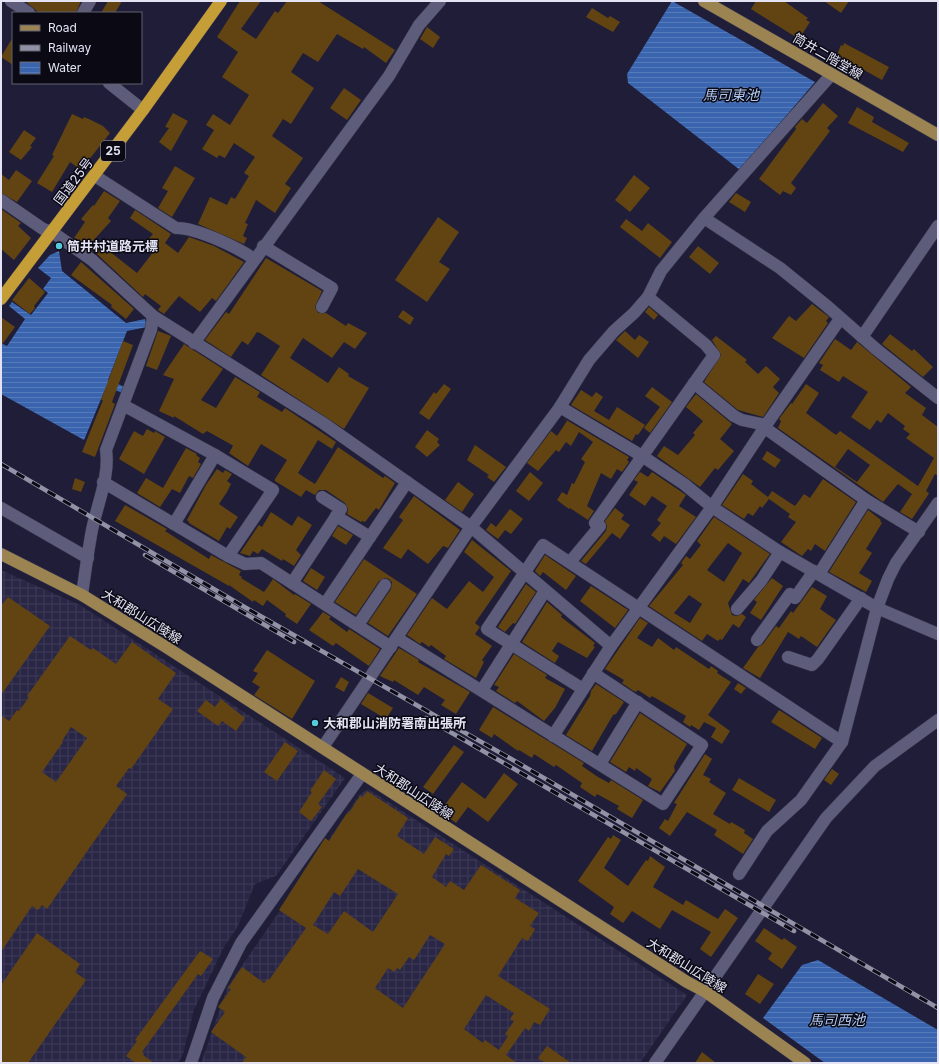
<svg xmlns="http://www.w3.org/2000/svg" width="939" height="1064" font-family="Inter,'Noto Sans JP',sans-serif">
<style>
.industrial{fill:url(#industrial-grid)}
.water{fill:url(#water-rules)}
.building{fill:#624413;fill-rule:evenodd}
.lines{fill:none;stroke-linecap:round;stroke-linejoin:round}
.minor-casing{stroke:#39374c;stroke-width:13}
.major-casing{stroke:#39374c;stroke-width:13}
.highway-casing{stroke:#39374c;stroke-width:13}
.minor{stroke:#5d5d7b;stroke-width:12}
.major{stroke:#9c8452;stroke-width:12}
.highway{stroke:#c69e37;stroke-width:12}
.rail-casing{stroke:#9292a6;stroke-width:4.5}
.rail{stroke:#0a0914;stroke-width:3;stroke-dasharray:9;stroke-linecap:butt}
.poi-dot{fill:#54cadc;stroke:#0a0914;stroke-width:1.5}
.labels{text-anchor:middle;stroke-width:3;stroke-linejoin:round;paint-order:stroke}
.shield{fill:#0a0914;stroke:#a2a2b1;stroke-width:1}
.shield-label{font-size:12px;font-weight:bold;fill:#e3e3f4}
.street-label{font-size:13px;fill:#e3e3f4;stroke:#0a0914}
.poi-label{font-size:13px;font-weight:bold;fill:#e3e3f4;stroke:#0a0914;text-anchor:start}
.water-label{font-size:14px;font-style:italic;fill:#b1c9f1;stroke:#0a0914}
</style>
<defs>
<pattern id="industrial-grid" width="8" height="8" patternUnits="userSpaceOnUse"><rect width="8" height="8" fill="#292646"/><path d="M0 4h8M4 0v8" fill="none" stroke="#3e3b58"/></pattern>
<pattern id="water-rules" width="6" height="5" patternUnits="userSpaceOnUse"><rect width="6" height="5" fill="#3a65ae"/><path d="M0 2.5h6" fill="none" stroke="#567bba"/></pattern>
</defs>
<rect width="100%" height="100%" fill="#1f1d37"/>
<g class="industrial">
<path d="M 1,570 L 80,605 L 345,778 L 276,876 L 255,884 L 237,928 L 224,947 L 194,1010 L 183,1054 L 178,1063 L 1,1063 Z"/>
<path d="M 368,789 L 687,995 L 640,1063 L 201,1063 L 228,986 L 360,794 Z"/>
</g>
<g class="water">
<path d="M 672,1 L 815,82 L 740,170 L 628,83 L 627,74 Z"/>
<path d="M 59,251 L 62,271 L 126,323 L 145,319 L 147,327 L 127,331 L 108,380 L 125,387 L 123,393 L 106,387 L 84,440 L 1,394 L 1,343 L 7,346 L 25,319 L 9,306 L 12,302 L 31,315 L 48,293 L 43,289 L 51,278 L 38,268 L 50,255 Z"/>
<path d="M 818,960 L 938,1030 L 938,1063 L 825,1063 L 763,1018 L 802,965 Z"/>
</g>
<g class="building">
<path d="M 25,1 L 81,1 L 76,13 L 39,13 Z"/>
<path d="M 108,1 L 122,1 L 115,13 L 101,13 Z"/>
<path d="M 240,1 L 261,1 L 241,29 L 256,39 L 275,11 L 278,13 L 287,1 L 318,1 L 395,50 L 386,63 L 364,47 L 363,49 L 337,34 L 318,62 L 303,53 L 291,72 L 314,88 L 291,124 L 283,119 L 272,136 L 303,158 L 285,184 L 291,188 L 275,213 L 256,200 L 245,223 L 248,224 L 243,236 L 247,238 L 244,244 L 198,224 L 210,197 L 227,205 L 231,197 L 235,199 L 249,176 L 244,173 L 255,157 L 234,143 L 225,158 L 219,155 L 217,158 L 202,149 L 214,130 L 206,125 L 213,114 L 230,125 L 249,95 L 222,77 L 238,52 L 217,37 Z"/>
<path d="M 756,1 L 784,1 L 808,18 L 806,20 L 810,22 L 799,39 L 751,9 Z"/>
<path d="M 824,1 L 849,1 L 841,13 Z"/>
<path d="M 592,8 L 608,18 L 610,16 L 620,22 L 613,32 L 586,17 Z"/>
<path d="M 427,27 L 440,37 L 433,48 L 420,39 Z"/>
<path d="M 13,37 L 13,65 L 1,57 Z"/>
<path d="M 844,43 L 889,67 L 882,80 L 837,55 L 841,45 L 843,46 Z"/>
<path d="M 344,88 L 361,100 L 347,120 L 330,108 Z"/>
<path d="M 823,103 L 838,116 L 827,128 L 830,131 L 791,183 L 796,188 L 791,195 L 783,191 L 780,195 L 759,179 L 796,129 L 795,127 L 802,119 L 807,123 Z"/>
<path d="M 857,107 L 874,117 L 872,122 L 909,143 L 903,152 L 848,123 Z"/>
<path d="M 173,113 L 188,121 L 171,151 L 159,142 L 169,128 L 165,127 Z"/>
<path d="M 72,114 L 83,119 L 84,117 L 91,120 L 103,126 L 110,133 L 81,170 L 70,162 L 52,192 L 37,183 L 54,156 L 52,155 Z"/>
<path d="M 24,130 L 36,138 L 30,146 L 32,147 L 21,160 L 9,152 Z"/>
<path d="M 175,166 L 195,178 L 172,217 L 158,208 L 168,191 L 162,188 Z"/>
<path d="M 16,170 L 32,181 L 17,202 L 1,193 L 1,174 L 9,180 Z"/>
<path d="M 634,175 L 650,188 L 630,212 L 615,200 Z"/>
<path d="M 104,191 L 120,201 L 108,218 L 111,221 L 92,242 L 107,254 L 109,251 L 137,273 L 154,251 L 145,243 L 153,234 L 130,218 L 135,210 L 171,234 L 165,243 L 178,253 L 189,237 L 214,246 L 244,262 L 216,301 L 212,298 L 200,312 L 179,296 L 164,314 L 158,310 L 161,306 L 145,294 L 143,297 L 97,254 L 74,238 L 85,222 L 81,219 L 93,205 L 94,206 Z"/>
<path d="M 736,193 L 751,202 L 745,212 L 729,202 Z"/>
<path d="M 1,209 L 21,223 L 18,226 L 31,238 L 14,260 L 1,249 Z"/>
<path d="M 438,217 L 459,232 L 439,262 L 450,269 L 427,302 L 395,280 Z"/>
<path d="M 626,219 L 642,231 L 648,223 L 672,242 L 660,258 L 620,227 Z"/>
<path d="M 698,246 L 719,263 L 710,274 L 689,257 Z"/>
<path d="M 266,258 L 322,291 L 315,307 L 318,313 L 326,313 L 346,326 L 348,323 L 367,333 L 355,349 L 344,342 L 332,358 L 303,338 L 290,358 L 328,383 L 339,367 L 349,374 L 348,376 L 369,388 L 344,429 L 261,375 L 280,346 L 260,333 L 257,332 L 248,345 L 242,341 L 231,357 L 205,340 L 226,312 L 229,314 Z"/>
<path d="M 81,262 L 134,309 L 126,319 L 111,307 L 112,305 L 71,275 Z"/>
<path d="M 29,278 L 45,292 L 34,306 L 35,308 L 30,314 L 12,300 Z"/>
<path d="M 812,304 L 829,317 L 826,321 L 828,323 L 804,358 L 772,338 L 789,316 L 796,321 Z"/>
<path d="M 649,307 L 658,315 L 654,320 L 645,312 Z"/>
<path d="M 403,310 L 414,318 L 410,325 L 398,317 Z"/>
<path d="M 1,317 L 15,327 L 1,346 Z"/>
<path d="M 158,331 L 171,336 L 157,370 L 146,366 Z"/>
<path d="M 625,331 L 635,340 L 639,335 L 649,342 L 638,358 L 616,340 Z"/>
<path d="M 890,334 L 912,351 L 914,349 L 933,367 L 923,377 L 882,344 Z"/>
<path d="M 716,336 L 747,360 L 745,362 L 758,374 L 766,366 L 780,379 L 773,387 L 779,393 L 763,417 L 738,410 L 704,382 L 721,355 L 712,340 Z"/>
<path d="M 835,339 L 851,350 L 857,342 L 911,387 L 905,393 L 926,408 L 922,415 L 938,427 L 938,476 L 935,474 L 926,491 L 929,493 L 928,495 L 912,519 L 900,512 L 912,494 L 898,484 L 883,502 L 778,428 L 781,421 L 779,419 L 791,403 L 792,404 L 806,384 L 819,393 L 806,413 L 836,435 L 840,431 L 918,486 L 934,458 L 906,438 L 910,434 L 903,429 L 905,426 L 888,413 L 881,423 L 877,420 L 870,430 L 851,417 L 868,392 L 843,376 L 839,382 L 820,370 L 823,365 L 819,363 ZM 848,449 L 870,465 L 857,482 L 835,467 Z"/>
<path d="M 123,341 L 133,345 L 112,402 L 115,404 L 95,457 L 82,452 L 103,400 L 101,400 Z"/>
<path d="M 184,344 L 223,369 L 201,400 L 216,408 L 235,377 L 260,392 L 257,397 L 282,412 L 285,408 L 336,442 L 332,449 L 318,440 L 298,473 L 307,479 L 315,484 L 338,447 L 383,478 L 385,476 L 395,483 L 379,510 L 376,508 L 365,522 L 362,521 L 361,522 L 347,514 L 348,509 L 345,503 L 326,490 L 319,490 L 315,495 L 306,490 L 301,497 L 275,481 L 275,479 L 287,460 L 261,444 L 248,466 L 229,453 L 233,446 L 232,445 L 207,431 L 203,434 L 174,416 L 174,418 L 159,411 L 174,379 L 163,375 Z"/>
<path d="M 444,384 L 451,389 L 429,420 L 419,413 L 434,392 L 436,394 Z"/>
<path d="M 652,387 L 672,402 L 650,433 L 644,428 L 660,407 L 645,396 Z"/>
<path d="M 581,390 L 592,397 L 596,392 L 603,397 L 594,411 L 609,420 L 617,407 L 645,425 L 638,435 L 636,434 L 632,441 L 571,405 Z"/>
<path d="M 696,394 L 732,424 L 720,439 L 734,451 L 718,470 L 715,468 L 700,487 L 657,456 L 664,446 L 678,455 L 695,435 L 693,433 L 703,421 L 686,407 Z"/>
<path d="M 563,418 L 629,457 L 627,460 L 629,462 L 622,472 L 617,469 L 611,479 L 601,473 L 587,506 L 594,511 L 588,520 L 570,508 L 569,509 L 557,500 L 562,492 L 567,495 L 572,483 L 574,484 L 585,462 L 581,459 L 593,442 L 579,432 L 571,446 L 566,442 L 559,452 L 556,450 L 538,471 L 527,463 L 551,431 L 557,436 L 567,421 Z"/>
<path d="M 147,429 L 154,433 L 155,431 L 165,437 L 144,474 L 119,459 L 134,431 L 143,436 Z"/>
<path d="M 427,430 L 439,439 L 437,442 L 440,445 L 427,457 L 415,447 Z"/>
<path d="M 475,445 L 506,467 L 494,482 L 487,477 L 489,475 L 467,460 Z"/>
<path d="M 186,448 L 197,454 L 196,455 L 200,458 L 198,462 L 201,464 L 193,478 L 189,476 L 180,493 L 172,489 L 160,507 L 137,493 L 146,478 L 163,488 Z"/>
<path d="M 767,451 L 781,460 L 775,468 L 762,459 Z"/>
<path d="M 217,469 L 223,473 L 225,470 L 232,474 L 227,481 L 231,484 L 227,492 L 219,504 L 238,517 L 230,529 L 227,527 L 219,541 L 189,523 L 189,522 L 187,520 L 206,485 Z"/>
<path d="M 530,472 L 543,483 L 529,501 L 516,491 Z"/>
<path d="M 640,472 L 648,477 L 652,472 L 686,495 L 679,506 L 696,517 L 676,544 L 664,536 L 660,542 L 651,535 L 661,523 L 657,520 L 667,506 L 652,496 L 645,506 L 629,495 L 638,482 L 634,480 Z"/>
<path d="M 743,474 L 753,481 L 751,484 L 768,497 L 772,491 L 795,506 L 804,494 L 810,498 L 823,479 L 856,502 L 825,551 L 815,544 L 811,551 L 808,549 L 802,556 L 781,542 L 796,522 L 788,517 L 790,514 L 769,499 L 762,508 L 760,506 L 753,516 L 748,513 L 744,519 L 722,505 Z"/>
<path d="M 75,478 L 85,482 L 81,492 L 72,489 Z"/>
<path d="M 458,482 L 474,494 L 462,512 L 445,500 Z"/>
<path d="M 414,496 L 460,530 L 448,548 L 443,546 L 428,564 L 408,549 L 401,559 L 383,548 L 403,520 L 399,517 Z"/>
<path d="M 125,505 L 167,529 L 165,531 L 209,559 L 211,555 L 241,571 L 239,575 L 242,577 L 241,578 L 264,592 L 273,579 L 294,595 L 295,594 L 311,604 L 297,624 L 285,616 L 286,614 L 267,600 L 263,606 L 254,600 L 253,602 L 229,585 L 229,586 L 115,521 Z"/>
<path d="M 615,508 L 624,515 L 621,519 L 630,525 L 620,539 L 612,533 L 586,564 L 581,561 L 606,531 L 607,526 L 605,521 Z"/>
<path d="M 510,509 L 523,519 L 511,534 L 505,530 L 498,539 L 486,530 L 491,523 L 496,527 Z"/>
<path d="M 868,510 L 881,520 L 880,521 L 882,523 L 866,549 L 872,553 L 859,573 L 872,581 L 866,592 L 829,572 Z"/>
<path d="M 271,512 L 292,526 L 298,516 L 312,525 L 296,550 L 301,555 L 294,566 L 283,559 L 282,561 L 262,549 L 258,554 L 253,551 L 250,556 L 240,553 L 259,525 L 262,527 Z"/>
<path d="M 714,517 L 770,554 L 749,583 L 743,579 L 728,603 L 732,615 L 736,616 L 742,614 L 746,617 L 739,628 L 733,624 L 722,640 L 720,639 L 718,641 L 707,634 L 702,641 L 649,606 L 683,565 L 681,563 L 686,556 L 690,559 L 701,545 L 697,541 ZM 728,543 L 742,553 L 724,582 L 707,570 ZM 689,595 L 702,604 L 690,623 L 674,613 Z"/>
<path d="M 338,526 L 353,535 L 346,545 L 332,536 Z"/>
<path d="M 472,540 L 511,571 L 475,623 L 480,627 L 475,634 L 492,646 L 482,660 L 484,662 L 476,678 L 444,659 L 446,656 L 431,645 L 429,647 L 422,642 L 420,644 L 407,635 L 432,598 L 447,609 L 469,581 L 483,592 L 494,577 L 464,552 Z"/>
<path d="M 545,555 L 576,576 L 566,590 L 543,572 L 540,576 L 535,571 Z"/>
<path d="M 364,559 L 417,594 L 388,636 L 368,623 L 391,589 L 392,582 L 389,579 L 385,578 L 379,581 L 356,615 L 335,602 Z"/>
<path d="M 311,568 L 325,577 L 317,590 L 303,581 Z"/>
<path d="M 772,578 L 783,586 L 761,620 L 750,613 L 757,602 L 754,600 Z"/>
<path d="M 526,584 L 536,592 L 515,624 L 513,623 L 505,632 L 498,627 Z"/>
<path d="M 591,586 L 628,610 L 615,628 L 580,601 Z"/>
<path d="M 812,587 L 827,596 L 820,609 L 836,620 L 817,647 L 801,636 L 799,639 L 788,632 L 760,678 L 743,668 L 758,647 L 763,644 L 776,626 L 779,628 L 791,611 L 793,613 Z"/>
<path d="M 8,597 L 50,626 L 1,695 L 1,606 Z"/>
<path d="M 547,602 L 562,615 L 561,617 L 595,643 L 593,646 L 595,647 L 587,658 L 558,642 L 552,651 L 559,656 L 555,663 L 522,642 Z"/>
<path d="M 323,612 L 331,617 L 329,619 L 347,632 L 349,629 L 380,649 L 369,666 L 336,643 L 333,646 L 309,630 Z"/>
<path d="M 640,618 L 648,623 L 637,638 L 652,647 L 658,638 L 674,650 L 676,647 L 709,669 L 711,666 L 718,671 L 717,673 L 731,682 L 708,715 L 730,731 L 722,744 L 711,737 L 716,728 L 704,722 L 699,730 L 691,725 L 690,727 L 683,722 L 686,716 L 652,696 L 650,698 L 638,690 L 636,692 L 632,690 L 622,683 L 624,680 L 605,669 Z"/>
<path d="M 70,636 L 91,650 L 93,648 L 116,664 L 132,642 L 176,673 L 158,699 L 173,709 L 131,769 L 129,768 L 116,786 L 127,794 L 47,909 L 42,905 L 38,910 L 32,906 L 1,952 L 1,715 L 9,721 L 17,710 L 19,711 L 29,697 L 27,696 ZM 71,727 L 87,738 L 56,782 L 42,772 L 63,742 L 62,741 Z"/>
<path d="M 399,648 L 419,660 L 418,662 L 470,692 L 456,714 L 441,705 L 445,700 L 424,687 L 418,695 L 394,680 L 393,682 L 380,676 Z"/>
<path d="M 267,650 L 315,681 L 292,719 L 254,695 L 260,687 L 252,682 L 258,673 L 253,671 Z"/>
<path d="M 514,654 L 547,675 L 545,678 L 565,689 L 555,708 L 544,721 L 517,701 L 515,703 L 496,691 L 499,687 L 494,685 Z"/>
<path d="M 341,677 L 349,682 L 344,692 L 335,687 Z"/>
<path d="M 738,683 L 746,688 L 741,694 L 734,689 Z"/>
<path d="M 596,684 L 624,702 L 616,714 L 613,715 L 592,751 L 566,735 L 590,696 L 591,691 Z"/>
<path d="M 368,693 L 393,708 L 386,719 L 361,704 Z"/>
<path d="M 221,699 L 245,718 L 236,731 L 222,721 L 218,726 L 197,711 L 206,700 L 215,707 Z"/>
<path d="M 493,707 L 584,763 L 582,766 L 598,777 L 609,783 L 611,780 L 643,800 L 632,818 L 617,809 L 619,806 L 597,794 L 595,797 L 580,787 L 582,783 L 556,765 L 554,767 L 534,754 L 532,758 L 519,750 L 518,751 L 494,734 L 492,738 L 479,730 Z"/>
<path d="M 779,710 L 822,738 L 815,749 L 771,722 Z"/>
<path d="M 640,713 L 687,744 L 676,762 L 674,767 L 675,771 L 660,792 L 648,786 L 652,779 L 636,768 L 635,771 L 629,767 L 626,772 L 610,762 Z"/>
<path d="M 285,742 L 298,751 L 277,781 L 264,772 Z"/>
<path d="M 454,745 L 464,752 L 433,794 L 423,787 Z"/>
<path d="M 705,754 L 712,759 L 703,775 L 711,779 L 709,782 L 726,793 L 713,814 L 730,824 L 731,822 L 745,830 L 744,833 L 753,839 L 743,854 L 714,835 L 717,830 L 687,812 L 670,836 L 659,828 L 665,819 L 668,821 L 677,804 L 674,803 Z"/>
<path d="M 832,769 L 839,774 L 831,785 L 824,780 Z"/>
<path d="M 324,770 L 336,779 L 318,804 L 322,807 L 311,821 L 299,812 L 312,792 L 310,791 Z"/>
<path d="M 504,773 L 518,784 L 488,822 L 468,807 L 456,823 L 443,813 L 447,808 L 444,806 L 462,782 L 485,799 Z"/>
<path d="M 739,778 L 776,800 L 769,812 L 732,790 Z"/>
<path d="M 367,791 L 408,818 L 397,836 L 424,854 L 435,837 L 454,849 L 449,856 L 446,854 L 432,877 L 446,887 L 450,881 L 464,890 L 481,865 L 520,890 L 515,898 L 539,913 L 530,926 L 535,929 L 528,941 L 522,938 L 498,976 L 550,1009 L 540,1025 L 534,1022 L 529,1031 L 525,1028 L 506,1055 L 517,1063 L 242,1063 L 246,1057 L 211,1032 L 225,1012 L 218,1007 L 231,989 L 228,988 L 242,967 L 264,983 L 267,979 L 269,980 L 306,928 L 279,910 L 325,838 L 329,841 L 347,813 L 348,814 L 360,796 L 363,797 ZM 358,869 L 398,894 L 373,932 L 344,911 L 328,934 L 313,925 L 334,892 L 340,896 ZM 430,935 L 445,944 L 403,1008 L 375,988 L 388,968 L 394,972 L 397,968 L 400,970 L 409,957 L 414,960 ZM 486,995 L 514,1013 L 510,1019 L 514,1021 L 505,1034 L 508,1036 L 499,1050 L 485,1040 L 483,1043 L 464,1029 Z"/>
<path d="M 613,835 L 621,840 L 604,868 L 628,886 L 646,860 L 648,861 L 650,856 L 665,867 L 653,887 L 683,905 L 686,900 L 718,919 L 725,909 L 738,918 L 711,957 L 700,949 L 711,932 L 672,910 L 660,929 L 632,911 L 623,923 L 610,914 L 614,907 L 578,881 L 608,837 L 611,839 Z"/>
<path d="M 764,928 L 782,940 L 784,938 L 797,947 L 782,969 L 768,959 L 772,953 L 755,941 Z"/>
<path d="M 37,933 L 80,964 L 75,972 L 86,980 L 28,1063 L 1,1063 L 1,985 Z"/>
<path d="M 200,951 L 213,959 L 201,976 L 198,974 L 142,1052 L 144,1054 L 143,1055 L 154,1063 L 136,1063 L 126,1056 L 137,1041 L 135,1040 Z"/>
<path d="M 758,974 L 774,984 L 760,1004 L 745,994 Z"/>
<path d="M 547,1046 L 571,1063 L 545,1063 L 538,1058 Z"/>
<path d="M 702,1052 L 716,1063 L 695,1063 Z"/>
</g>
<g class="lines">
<defs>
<g id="minor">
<path d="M 11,1 L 29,13"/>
<path d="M 83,13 L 90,1"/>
<path d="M 109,83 L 143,110"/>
<path d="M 95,176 L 176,228 C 195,227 239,248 254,259"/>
<path d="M 1,200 L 43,229 L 52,232 L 92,260 L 153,316 L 323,423 L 471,527 L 560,407 L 642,456 L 684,484 L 712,507 L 780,552 L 877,608 L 938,634"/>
<path d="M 704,218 L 780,268 L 827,306 L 876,349 L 938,398"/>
<path d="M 263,246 L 332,288 L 322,307"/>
<path d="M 862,337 L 938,226"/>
<path d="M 194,343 L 389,76 L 419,25 L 440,1"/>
<path d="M 694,383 L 734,416 L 742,420 L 766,425"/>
<path d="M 123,405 L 215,455 L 273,490 L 228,556"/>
<path d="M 560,407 L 589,360 L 614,331 L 634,313 L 648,297 L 661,271 L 704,218 L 832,74"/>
<path d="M 765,428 L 866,500 L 919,532"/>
<path d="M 103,482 L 228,556 L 245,564 L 261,563 L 391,647"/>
<path d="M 1,508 L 88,558"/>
<path d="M 336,516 L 370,537"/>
<path d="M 174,524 L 215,455"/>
<path d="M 570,562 L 600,526 L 595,523 L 714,355 L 706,345 L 648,297"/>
<path d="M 819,574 L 866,500"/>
<path d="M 292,583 L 341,509 L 322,497"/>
<path d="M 82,595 C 85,573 88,551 92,530 C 97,505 110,476 106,450 L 151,330 L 153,316"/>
<path d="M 325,604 L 407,482"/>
<path d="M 737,609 L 761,581 L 780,552"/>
<path d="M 358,625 L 385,585"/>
<path d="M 397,638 L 663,804 L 702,745 L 593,673"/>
<path d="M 757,640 L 790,594 L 795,598 L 814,571"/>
<path d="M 788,657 L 812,665 L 818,659 L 861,598"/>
<path d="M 583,689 L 487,629 L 543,545 L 842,742"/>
<path d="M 482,690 L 545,591"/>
<path d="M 553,736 L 611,646 L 712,507 L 766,425 L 840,319"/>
<path d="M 323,747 L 471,527 L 611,646"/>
<path d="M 600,764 L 638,702"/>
<path d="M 739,874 L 767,831 L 801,800 L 842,742 L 877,608 L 888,579 L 896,563 L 938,503"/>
<path d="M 191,1063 L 213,998 L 241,943 L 362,774"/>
<path d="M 655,1063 L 826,818 L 875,766 L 938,720"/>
</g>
<g id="major">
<path d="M 704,1 L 938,135"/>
<path d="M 1,554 L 82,595 L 166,647 L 687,982 L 706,992 L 805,1063"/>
</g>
<path id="highway" d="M 1,299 L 143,110 L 221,1"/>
</defs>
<use href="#minor" class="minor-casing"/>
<use href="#major" class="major-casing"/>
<use href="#highway" class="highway-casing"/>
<use href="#minor" class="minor"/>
<use href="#major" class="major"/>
<use href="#highway" class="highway"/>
<defs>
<g id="rail">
<path d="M 1,464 L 241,605 L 513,760 L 938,1008"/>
<path d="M 145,555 L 294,642"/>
<path d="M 426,718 L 794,931"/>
</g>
</defs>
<use href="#rail" class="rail-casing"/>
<use href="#rail" class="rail"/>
</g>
<g class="poi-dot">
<circle cx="59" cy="246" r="4"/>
<circle cx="315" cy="723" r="4"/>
</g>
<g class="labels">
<rect class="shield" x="101" y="141" width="24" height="20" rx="3"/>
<g class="shield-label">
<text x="113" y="155">25</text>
</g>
<g class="street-label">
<text transform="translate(828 56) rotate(30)" y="5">筒井二階堂線</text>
<text transform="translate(73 181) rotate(-53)" y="5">国道25号</text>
<text transform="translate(142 616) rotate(32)" y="5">大和郡山広陵線</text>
<text transform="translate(414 791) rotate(33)" y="5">大和郡山広陵線</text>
<text transform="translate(687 965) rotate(32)" y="5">大和郡山広陵線</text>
</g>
<g class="poi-label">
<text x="67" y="251">筒井村道路元標</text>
<text x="323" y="728">大和郡山消防署南出張所</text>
</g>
<g class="water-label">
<text x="731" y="100">馬司東池</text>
<text x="837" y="1025">馬司西池</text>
</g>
</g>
<rect width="939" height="1064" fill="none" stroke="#e3e3f4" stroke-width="4"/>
<rect x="12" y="12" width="130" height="72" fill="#0a0914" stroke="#61606e"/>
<rect x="20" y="25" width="20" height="6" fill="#9c8452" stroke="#61606e"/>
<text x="48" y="32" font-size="12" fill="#e3e3f4">Road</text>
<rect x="20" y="45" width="20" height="6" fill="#9292a6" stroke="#61606e"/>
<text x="48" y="52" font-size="12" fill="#e3e3f4">Railway</text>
<rect x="20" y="62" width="20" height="12" fill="url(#water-rules)" stroke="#61606e"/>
<text x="48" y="72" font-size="12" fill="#e3e3f4">Water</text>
</svg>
